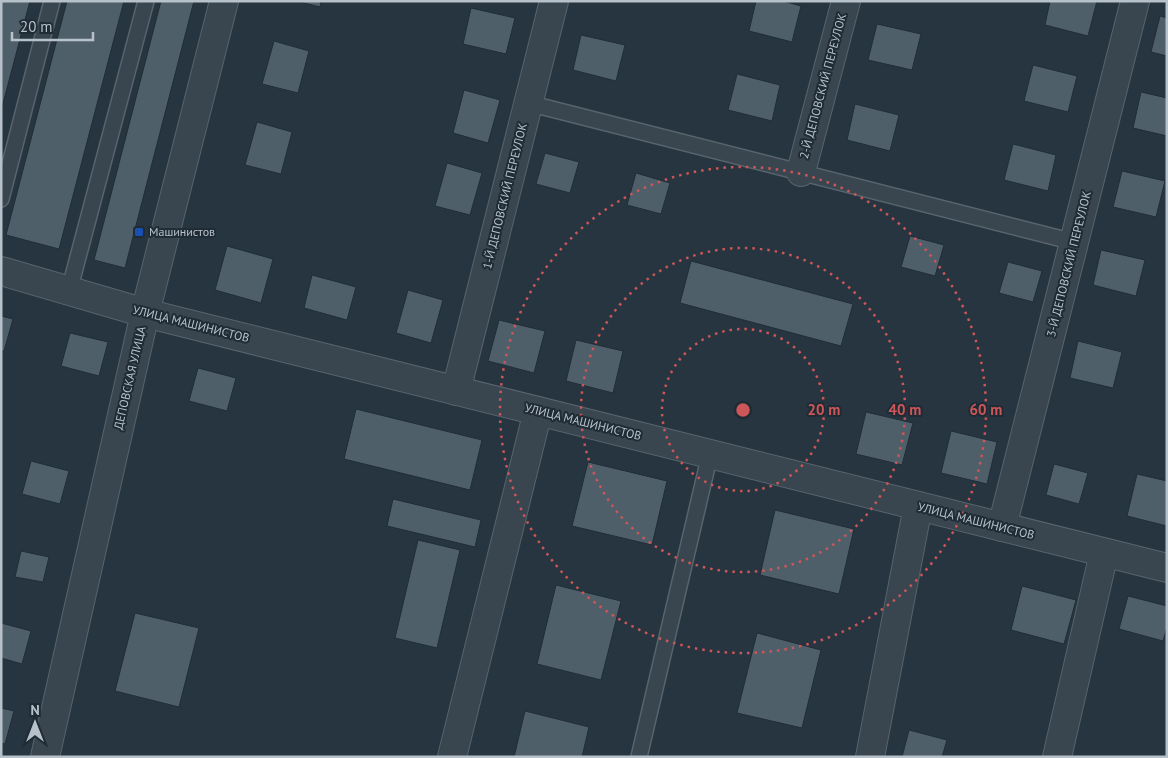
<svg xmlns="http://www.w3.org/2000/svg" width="1168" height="758" font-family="'PT Sans',sans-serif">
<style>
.building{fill:#4f5f6a;stroke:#212d37}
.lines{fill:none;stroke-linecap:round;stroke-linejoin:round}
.lane-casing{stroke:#58646d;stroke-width:18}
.street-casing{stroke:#58646d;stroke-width:30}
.lane{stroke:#3a464f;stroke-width:15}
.street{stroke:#3a464f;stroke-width:28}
.ring{fill:none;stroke:#cd5659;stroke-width:2.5;stroke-dasharray:2.5 5}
.transit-dot{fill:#1a4fb4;stroke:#1f2b35;stroke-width:2}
.labels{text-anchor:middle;stroke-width:4;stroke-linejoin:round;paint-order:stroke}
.street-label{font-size:12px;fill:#b7c1ca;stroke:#1f2b35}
.poi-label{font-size:12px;fill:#b7c1ca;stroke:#1f2b35;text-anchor:start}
.centre{fill:#cd5659;stroke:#1f2b35;stroke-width:2.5}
.ring-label{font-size:15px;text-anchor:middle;font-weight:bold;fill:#cd5659;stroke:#1f2b35;stroke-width:4;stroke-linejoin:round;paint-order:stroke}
</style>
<rect width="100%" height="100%" fill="#26353f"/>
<g class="building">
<path d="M 1,1 L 30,1 L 1,111 Z"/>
<path d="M 67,1 L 124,1 L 59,249 L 6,235 Z"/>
<path d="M 161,1 L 194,1 L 125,268 L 94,260 Z"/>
<path d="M 296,1 L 321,1 L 320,7 Z"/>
<path d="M 756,1 L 783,1 L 801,6 L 792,42 L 749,31 Z"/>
<path d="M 1050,1 L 1097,1 L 1088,36 L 1045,25 Z"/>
<path d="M 471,8 L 515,18 L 506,54 L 463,44 Z"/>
<path d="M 1160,16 L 1167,18 L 1167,56 L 1151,52 Z"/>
<path d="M 877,24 L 921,34 L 912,70 L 868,60 Z"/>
<path d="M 581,35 L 625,45 L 616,81 L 573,70 Z"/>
<path d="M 274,41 L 309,51 L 298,93 L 262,84 Z"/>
<path d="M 1033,65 L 1077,76 L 1068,112 L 1024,101 Z"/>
<path d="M 737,74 L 780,85 L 772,121 L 728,110 Z"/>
<path d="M 464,90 L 500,100 L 488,143 L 453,133 Z"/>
<path d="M 1141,92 L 1167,98 L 1167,136 L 1133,128 Z"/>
<path d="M 855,104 L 899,115 L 890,151 L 847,140 Z"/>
<path d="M 257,122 L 292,132 L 281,174 L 245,165 Z"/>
<path d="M 1013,144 L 1056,155 L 1048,191 L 1004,180 Z"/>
<path d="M 545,153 L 579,162 L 570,193 L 536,184 Z"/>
<path d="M 447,163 L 482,173 L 470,215 L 435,206 Z"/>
<path d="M 1122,171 L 1165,181 L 1156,217 L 1113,207 Z"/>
<path d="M 636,173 L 670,183 L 661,214 L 627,205 Z"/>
<path d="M 910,236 L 944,245 L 935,276 L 901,267 Z"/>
<path d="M 227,246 L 273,259 L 261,303 L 215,290 Z"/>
<path d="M 1101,250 L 1145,260 L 1136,296 L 1093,285 Z"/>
<path d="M 691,261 L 853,304 L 841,346 L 680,303 Z"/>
<path d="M 1008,262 L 1042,271 L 1033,302 L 999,293 Z"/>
<path d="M 312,275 L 356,287 L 347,320 L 304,308 Z"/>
<path d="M 408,290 L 443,300 L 431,343 L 396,333 Z"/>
<path d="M 1,316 L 13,319 L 4,351 L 1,351 Z"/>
<path d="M 499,320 L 545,331 L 534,373 L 488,361 Z"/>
<path d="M 70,333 L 108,342 L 99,376 L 61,366 Z"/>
<path d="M 576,340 L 623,351 L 613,393 L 566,381 Z"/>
<path d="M 1078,341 L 1122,352 L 1113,388 L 1070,378 Z"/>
<path d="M 198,368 L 236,378 L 227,411 L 189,401 Z"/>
<path d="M 356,409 L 482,440 L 470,490 L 344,459 Z"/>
<path d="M 866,412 L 913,423 L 902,465 L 856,454 Z"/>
<path d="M 951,431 L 997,442 L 987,484 L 941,473 Z"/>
<path d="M 31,461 L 69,471 L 60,504 L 22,494 Z"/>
<path d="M 588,462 L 667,481 L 652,545 L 572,526 Z"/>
<path d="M 1054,464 L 1088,473 L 1079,504 L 1046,495 Z"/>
<path d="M 1137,474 L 1167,481 L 1167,526 L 1127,516 Z"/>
<path d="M 393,499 L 481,520 L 475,547 L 387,526 Z"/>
<path d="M 775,510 L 854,529 L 839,594 L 760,575 Z"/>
<path d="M 418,540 L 460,550 L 437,648 L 395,638 Z"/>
<path d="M 21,551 L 49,557 L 43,582 L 15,577 Z"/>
<path d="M 556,585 L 621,601 L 601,680 L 537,664 Z"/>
<path d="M 1022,586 L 1076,600 L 1064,644 L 1011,630 Z"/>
<path d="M 1128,596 L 1167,606 L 1167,627 L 1163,641 L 1119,629 Z"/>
<path d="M 135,613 L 199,628 L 179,707 L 115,691 Z"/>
<path d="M 1,623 L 31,631 L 22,664 L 1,658 Z"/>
<path d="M 757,633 L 821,650 L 802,728 L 737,713 Z"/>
<path d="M 1,708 L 14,711 L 5,744 L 1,743 Z"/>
<path d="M 525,711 L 589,727 L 582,757 L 514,757 Z"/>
<path d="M 909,730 L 947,740 L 942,757 L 902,757 Z"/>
</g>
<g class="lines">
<defs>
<g id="lane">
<path d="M 528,103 L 1074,242"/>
<path d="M 1,199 L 52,1"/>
<path d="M 69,291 L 146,1"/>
<path d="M 639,757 L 710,454"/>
</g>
<g id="street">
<path d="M 801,172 L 846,1"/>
<path d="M 1,271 L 145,313 L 1167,568"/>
<path d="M 456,391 L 554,1"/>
<path d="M 1002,527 L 1135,1"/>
<path d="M 45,757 L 145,313 L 224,1"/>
<path d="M 452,757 L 538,411"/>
<path d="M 870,757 L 918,506"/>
<path d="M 1057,757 L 1104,553"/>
</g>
</defs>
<use href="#lane" class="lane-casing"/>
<use href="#street" class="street-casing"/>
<use href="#lane" class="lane"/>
<use href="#street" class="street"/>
</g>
<g class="ring">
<circle cx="743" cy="410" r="81"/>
<circle cx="743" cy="410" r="162"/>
<circle cx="743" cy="410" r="243"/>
</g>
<rect class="transit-dot" x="134" y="227" width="10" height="10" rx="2.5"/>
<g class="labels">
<g class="street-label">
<text transform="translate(823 86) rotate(-75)" y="4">2-Й ДЕПОВСКИЙ ПЕРЕУЛОК</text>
<text transform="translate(505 196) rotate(-76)" y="4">1-Й ДЕПОВСКИЙ ПЕРЕУЛОК</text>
<text transform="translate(1069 264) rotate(-76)" y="4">3-Й ДЕПОВСКИЙ ПЕРЕУЛОК</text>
<text transform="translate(191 324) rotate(14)" y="4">УЛИЦА МАШИНИСТОВ</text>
<text transform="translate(130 378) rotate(-77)" y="4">ДЕПОВСКАЯ УЛИЦА</text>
<text transform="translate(583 422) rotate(14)" y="4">УЛИЦА МАШИНИСТОВ</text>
<text transform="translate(976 521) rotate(14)" y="4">УЛИЦА МАШИНИСТОВ</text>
</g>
<g class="poi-label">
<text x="149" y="236">Машинистов</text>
</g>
</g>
<circle cx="743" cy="410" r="8" class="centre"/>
<g class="ring-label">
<text x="824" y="415">20 m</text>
<text x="905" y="415">40 m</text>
<text x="986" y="415">60 m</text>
</g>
<rect width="1168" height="758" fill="none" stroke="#b7c1ca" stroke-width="5"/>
<g transform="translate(35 723)" stroke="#1f2b35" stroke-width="4" paint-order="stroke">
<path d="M0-4L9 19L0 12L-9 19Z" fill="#b7c1ca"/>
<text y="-8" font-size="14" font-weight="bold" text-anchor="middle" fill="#b7c1ca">N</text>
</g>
<path d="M12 32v8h81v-8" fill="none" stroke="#b7c1ca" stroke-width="2.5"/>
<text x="20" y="32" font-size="15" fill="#b7c1ca" stroke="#1f2b35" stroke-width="4" paint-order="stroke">20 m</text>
</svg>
